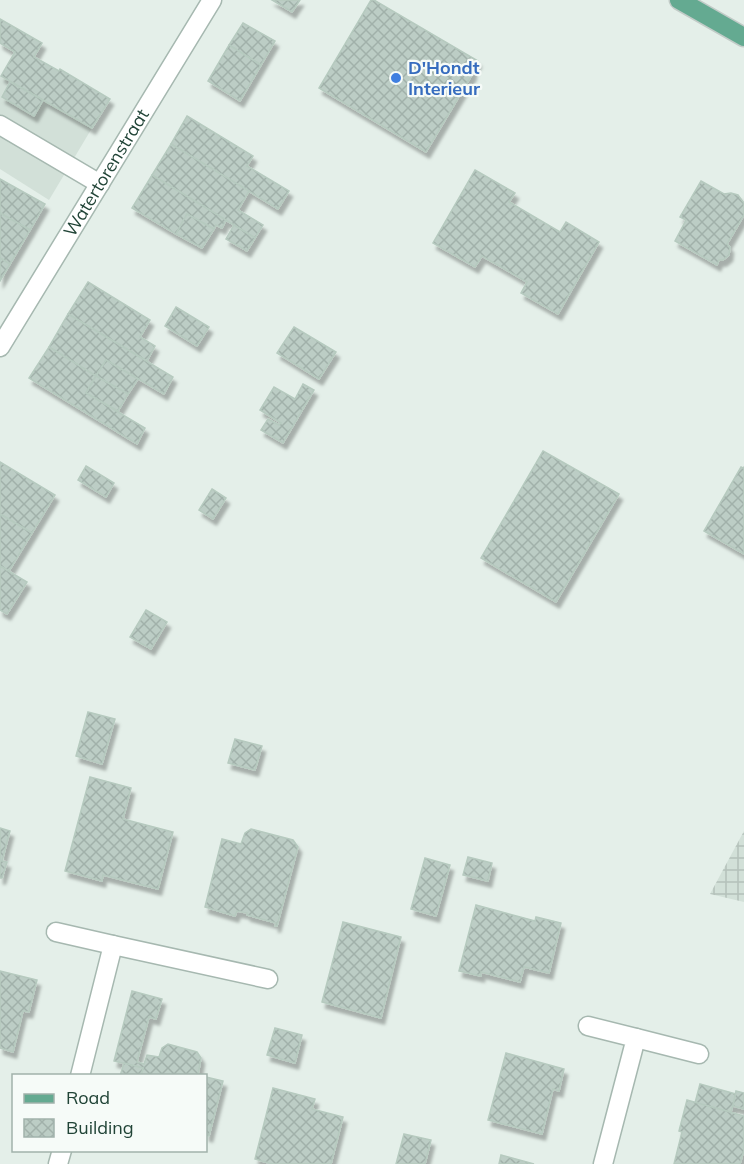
<svg xmlns="http://www.w3.org/2000/svg" width="744" height="1164" font-family="Mulish,sans-serif">
<style>
.built{fill:#d2e0d8}
.industrial{fill:url(#industrial-grid)}
.building{fill:url(#building-cross-hatch);stroke:#b6cabf;stroke-width:1.5;filter:url(#shadow)}
.lines{fill:none;stroke-linecap:round;stroke-linejoin:round}
.lane-casing{stroke:#a6b8b0;stroke-width:21}
.street-casing{stroke:#a6b8b0;stroke-width:21}
.primary-casing{stroke:#c1cbc7;stroke-width:21}
.lane{stroke:#fff;stroke-width:18}
.street{stroke:#fff;stroke-width:18}
.primary{stroke:#64aa91;stroke-width:18}
.shop-dot{fill:#3f7fe0;stroke:#f6fbf8;stroke-width:2}
.labels{text-anchor:middle;stroke-width:4.5;stroke-linejoin:round;paint-order:stroke}
.shop-label{font-size:18px;font-weight:bold;fill:#366cbe;stroke:#f6fbf8;text-anchor:start}
.street-label{font-size:18px;fill:#214437;stroke:#f6fbf8}
</style>
<defs>
<pattern id="industrial-grid" width="8" height="8" patternUnits="userSpaceOnUse" patternTransform="scale(1.5)"><rect width="8" height="8" fill="#d2e0d8"/><path d="M0 4h8M4 0v8" fill="none" stroke="#b4c1ba"/></pattern>
<pattern id="building-cross-hatch" width="8" height="8" patternUnits="userSpaceOnUse" patternTransform="scale(1.5)"><rect width="8" height="8" fill="#bccdc5"/><path d="M0 0l8 8M0 8l8-8" fill="none" stroke="#a1b1aa"/></pattern>
<filter id="shadow"><feDropShadow dx="3.5" dy="6" stdDeviation="1.5" flood-color="#0004"/></filter>
</defs>
<rect width="100%" height="100%" fill="#e4efe9"/>
<path class="built" d="M 0,76 L 92,128 L 49,200 L 0,169 Z"/>
<path class="industrial" d="M 744,831 L 744,902 L 710,894 Z"/>
<g class="building">
<path d="M 272,0 L 300,0 L 292,12 Z"/>
<path d="M 371,0 L 374,0 L 478,61 L 472,72 L 473,73 L 426,152 L 319,88 Z"/>
<path d="M 0,19 L 42,43 L 34,57 L 59,71 L 60,69 L 110,99 L 92,128 L 1,76 L 15,52 L 0,43 Z"/>
<path d="M 243,23 L 275,41 L 261,65 L 229,45 Z"/>
<path d="M 229,45 L 261,65 L 240,101 L 208,81 Z"/>
<path d="M 10,82 L 43,100 L 34,116 L 2,97 Z"/>
<path d="M 187,116 L 253,156 L 247,166 L 289,191 L 278,209 L 171,144 Z"/>
<path d="M 171,144 L 249,191 L 238,210 L 263,225 L 255,238 L 152,175 Z"/>
<path d="M 475,170 L 515,193 L 509,202 L 560,232 L 566,222 L 599,242 L 558,314 L 521,293 L 527,282 L 482,256 L 475,267 L 433,243 Z"/>
<path d="M 152,175 L 226,220 L 222,228 L 216,225 L 214,229 L 187,214 L 176,234 L 132,208 Z"/>
<path d="M 0,179 L 45,204 L 30,230 L 0,213 Z"/>
<path d="M 701,181 L 724,194 L 731,193 L 738,195 L 744,203 L 744,215 L 727,244 L 730,247 L 729,255 L 723,260 L 719,260 L 717,265 L 675,241 L 686,220 L 680,217 Z"/>
<path d="M 0,213 L 30,230 L 10,264 L 0,258 Z"/>
<path d="M 187,214 L 214,229 L 202,248 L 176,234 Z"/>
<path d="M 234,225 L 255,238 L 247,251 L 226,239 Z"/>
<path d="M 0,258 L 10,264 L 0,281 Z"/>
<path d="M 88,282 L 150,320 L 140,337 L 155,346 L 147,361 L 68,314 Z"/>
<path d="M 176,307 L 209,327 L 197,346 L 165,326 Z"/>
<path d="M 68,314 L 173,377 L 164,394 L 106,360 L 96,376 L 49,347 Z"/>
<path d="M 294,327 L 336,352 L 319,379 L 277,353 Z"/>
<path d="M 49,347 L 96,376 L 86,393 L 145,428 L 137,444 L 29,378 Z"/>
<path d="M 106,360 L 138,379 L 128,394 L 96,376 Z"/>
<path d="M 96,376 L 128,394 L 118,411 L 86,393 Z"/>
<path d="M 303,384 L 314,390 L 283,443 L 261,430 L 268,419 L 279,425 L 281,423 L 260,410 L 274,387 L 295,399 Z"/>
<path d="M 543,451 L 619,494 L 556,602 L 481,558 Z"/>
<path d="M 0,462 L 55,495 L 32,533 L 0,514 Z"/>
<path d="M 86,466 L 114,483 L 106,497 L 78,480 Z"/>
<path d="M 741,467 L 743,468 L 744,467 L 744,554 L 704,531 Z"/>
<path d="M 212,489 L 226,498 L 213,519 L 199,510 Z"/>
<path d="M 0,514 L 32,533 L 9,571 L 0,566 Z"/>
<path d="M 0,566 L 27,582 L 7,614 L 0,610 Z"/>
<path d="M 146,610 L 167,622 L 151,649 L 130,637 Z"/>
<path d="M 88,712 L 115,719 L 102,764 L 76,756 Z"/>
<path d="M 235,739 L 262,746 L 255,770 L 228,763 Z"/>
<path d="M 90,777 L 131,788 L 123,819 L 173,832 L 158,889 L 103,875 L 102,881 L 65,871 Z"/>
<path d="M 0,828 L 10,831 L 2,861 L 7,862 L 2,878 L 0,878 Z"/>
<path d="M 251,829 L 293,840 L 298,847 L 277,926 L 275,926 L 276,923 L 247,915 L 247,913 L 237,911 L 235,916 L 205,907 L 222,839 L 241,844 L 245,833 Z"/>
<path d="M 468,857 L 492,863 L 488,881 L 463,875 Z"/>
<path d="M 425,858 L 450,865 L 436,916 L 411,909 Z"/>
<path d="M 476,905 L 535,921 L 536,917 L 561,923 L 549,973 L 524,967 L 520,982 L 481,972 L 481,976 L 459,971 Z"/>
<path d="M 343,922 L 401,937 L 381,1018 L 322,1002 Z"/>
<path d="M 0,971 L 37,980 L 29,1012 L 23,1011 L 13,1052 L 0,1048 Z"/>
<path d="M 132,991 L 162,999 L 156,1019 L 149,1017 L 137,1062 L 144,1064 L 147,1055 L 159,1057 L 162,1048 L 168,1044 L 197,1052 L 201,1058 L 198,1075 L 201,1076 L 141,1076 L 143,1068 L 114,1061 Z"/>
<path d="M 275,1028 L 302,1035 L 295,1063 L 267,1055 Z"/>
<path d="M 506,1053 L 564,1069 L 559,1091 L 553,1089 L 542,1134 L 488,1120 Z"/>
<path d="M 124,1063 L 143,1068 L 141,1076 L 120,1076 Z"/>
<path d="M 206,1077 L 223,1081 L 209,1136 L 206,1135 Z"/>
<path d="M 700,1084 L 736,1094 L 731,1112 L 695,1103 Z"/>
<path d="M 273,1088 L 315,1099 L 312,1109 L 343,1117 L 331,1164 L 272,1164 L 255,1159 Z"/>
<path d="M 736,1091 L 744,1093 L 744,1109 L 733,1106 Z"/>
<path d="M 687,1100 L 744,1116 L 744,1150 L 740,1164 L 674,1164 L 682,1132 L 679,1131 Z"/>
<path d="M 404,1134 L 431,1140 L 425,1164 L 396,1164 Z"/>
<path d="M 501,1155 L 534,1164 L 499,1164 Z"/>
</g>
<g class="lines">
<defs>
<path id="lane" d="M 0,125 L 100,184"/>
<g id="street">
<path id="s1" d="M 0,347 L 212,0"/>
<path d="M 56,932 L 113,945"/>
<path d="M 588,1026 L 636,1038 L 603,1164"/>
<path d="M 636,1038 L 699,1054"/>
<path d="M 80,1076 L 113,945 L 268,979"/>
<path d="M 58,1164 L 62,1150"/>
</g>
<path id="primary" d="M 679,0 L 744,37"/>
</defs>
<use href="#lane" class="lane-casing"/>
<use href="#street" class="street-casing"/>
<use href="#primary" class="primary-casing"/>
<use href="#lane" class="lane"/>
<use href="#street" class="street"/>
<use href="#primary" class="primary"/>
</g>
<circle class="shop-dot" cx="396" cy="78" r="6"/>
<g class="labels">
<g class="shop-label">
<text x="408" y="74">D'Hondt<tspan x="408" dy="21">Interieur</tspan></text>
</g>
<g class="street-label">
<text dy="6" stroke="none"><textPath href="#s1" startOffset="204">Watertorenstraat</textPath></text>
</g>
</g>
<rect x="12" y="1074" width="195" height="78" fill="#f6fbf8" stroke="#a1b2ab" stroke-width="1.5"/>
<rect x="24" y="1094" width="30" height="9" fill="#64aa91" stroke="#a1b2ab" stroke-width="1.5"/>
<text x="66" y="1104" font-size="18" fill="#214437">Road</text>
<rect x="24" y="1119" width="30" height="18" fill="url(#building-cross-hatch)" stroke="#a1b2ab" stroke-width="1.5"/>
<text x="66" y="1134" font-size="18" fill="#214437">Building</text>
</svg>
